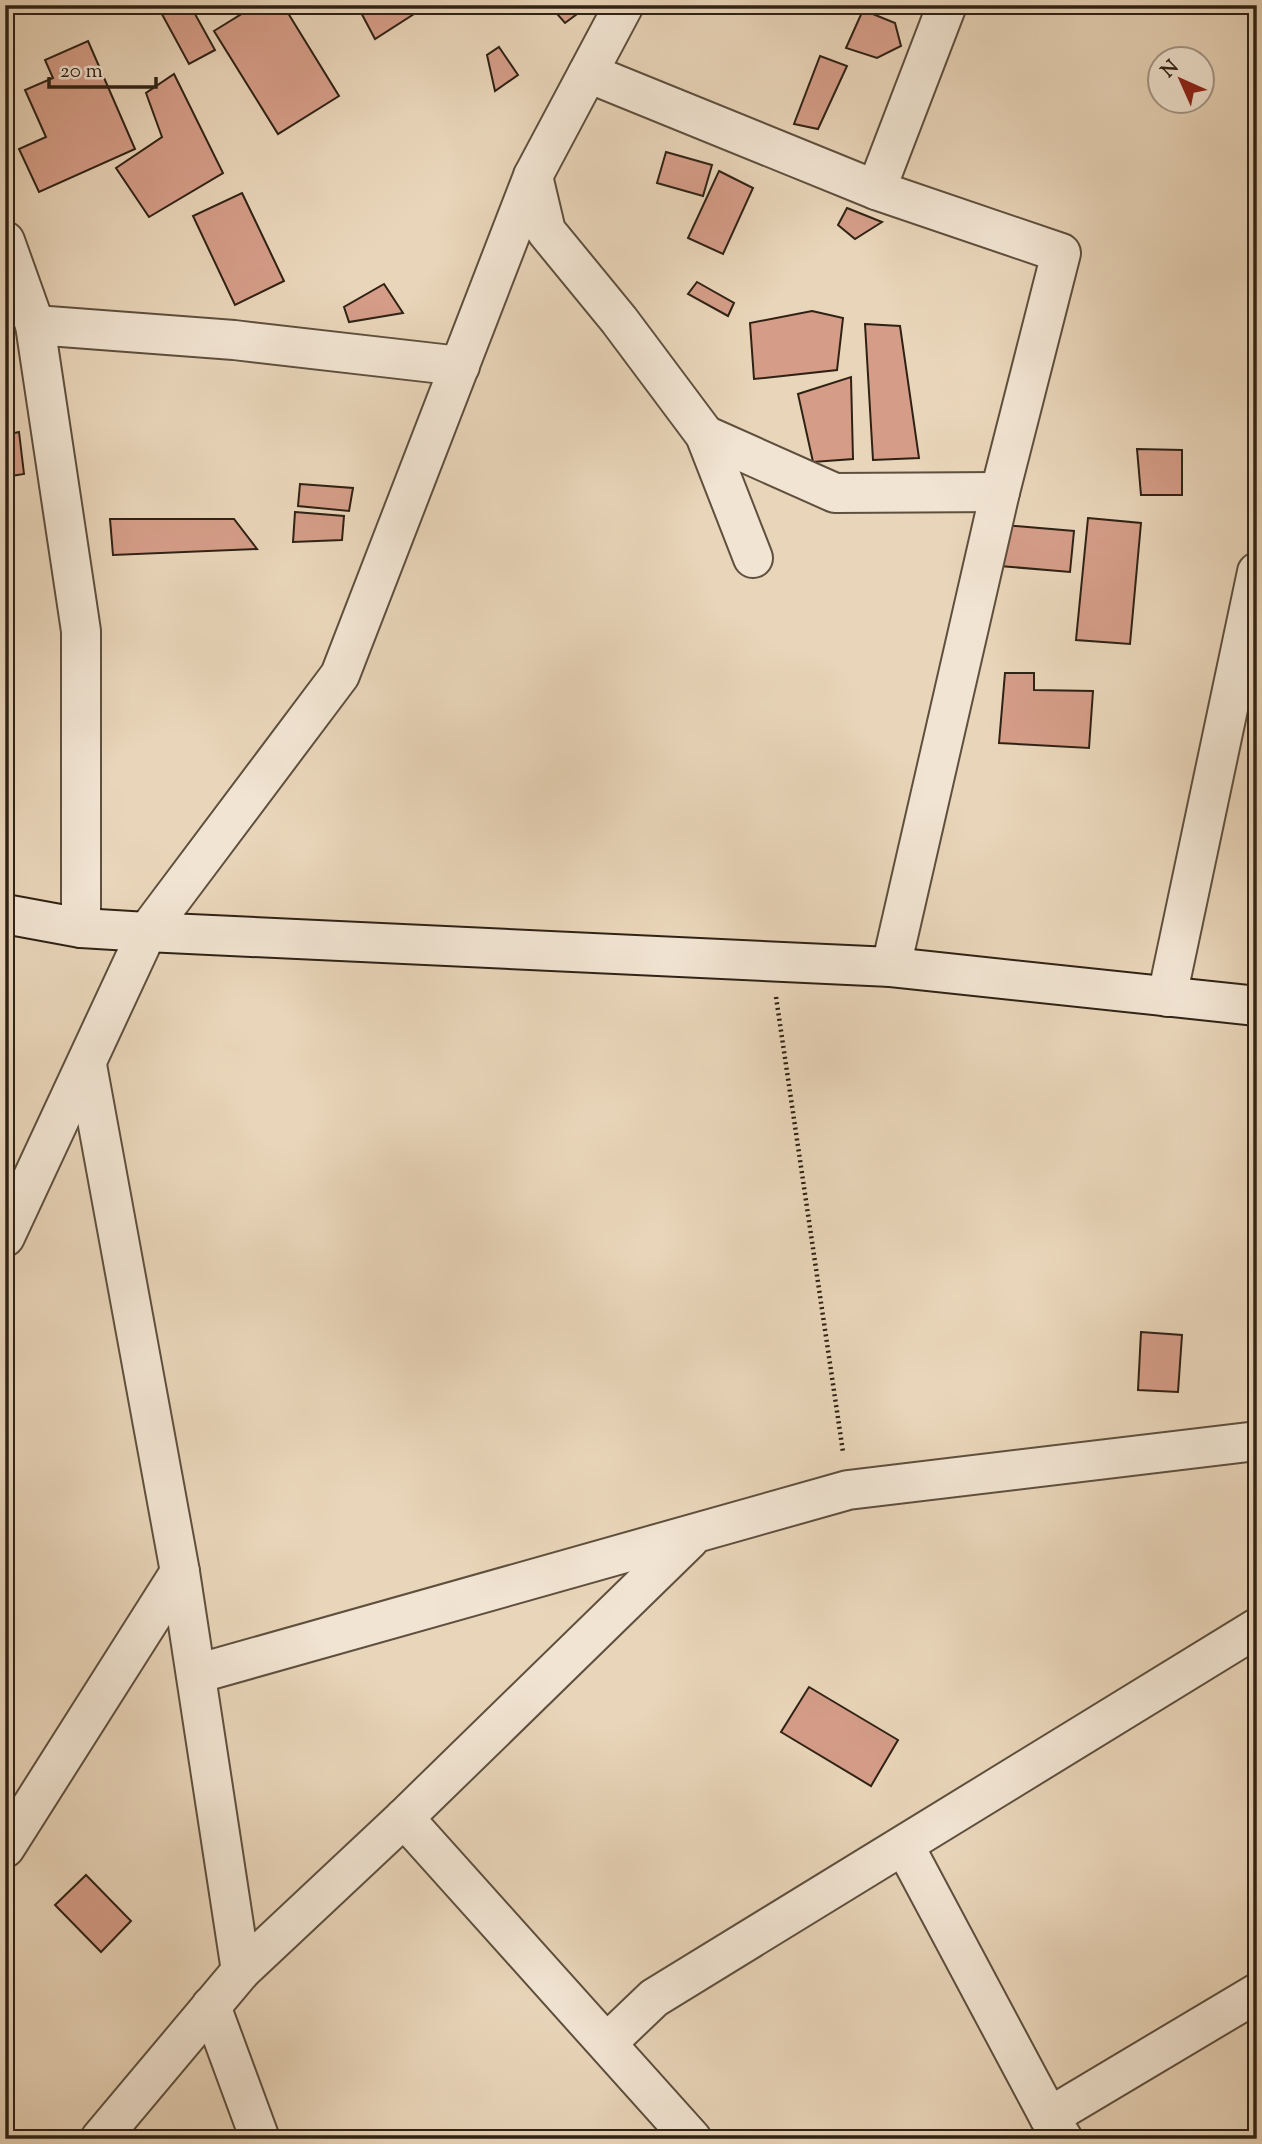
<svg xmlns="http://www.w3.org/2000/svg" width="1262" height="2144" font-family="'Sorts Mill Goudy',serif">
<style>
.building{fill:#d59d88;stroke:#2f2215;stroke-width:2}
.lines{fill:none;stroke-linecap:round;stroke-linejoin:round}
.street-casing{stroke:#5e4f3e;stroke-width:42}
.secondary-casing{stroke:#2f2215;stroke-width:42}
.path{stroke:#2f2215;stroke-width:4.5;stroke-dasharray:2 3.5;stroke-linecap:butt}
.street{stroke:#f1e4d2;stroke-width:38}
.secondary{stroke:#f1e4d2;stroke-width:38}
</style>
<rect width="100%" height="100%" fill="#e9d5b9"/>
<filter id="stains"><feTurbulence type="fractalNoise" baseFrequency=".00286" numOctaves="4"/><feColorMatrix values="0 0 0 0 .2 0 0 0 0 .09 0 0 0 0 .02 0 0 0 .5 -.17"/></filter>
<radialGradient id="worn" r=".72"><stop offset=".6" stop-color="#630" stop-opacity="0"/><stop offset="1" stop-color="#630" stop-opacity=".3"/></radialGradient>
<g class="building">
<path d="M 157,5 L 190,5 L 215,50 L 189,64 Z"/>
<path d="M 256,5 L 283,5 L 339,96 L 278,134 L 214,31 Z"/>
<path d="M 357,5 L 428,5 L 375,39 Z"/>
<path d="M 554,5 L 570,5 L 577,14 L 565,23 L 551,7 Z"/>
<path d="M 863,10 L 895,23 L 901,46 L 877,58 L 846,48 Z"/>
<path d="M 88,41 L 135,149 L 39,192 L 19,149 L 46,137 L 25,90 L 53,78 L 45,60 Z"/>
<path d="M 499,47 L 518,75 L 495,91 L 487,55 Z"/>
<path d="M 820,56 L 847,66 L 818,129 L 794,124 Z"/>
<path d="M 174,74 L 223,173 L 149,217 L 116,168 L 162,137 L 146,93 Z"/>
<path d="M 666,152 L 712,165 L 703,196 L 657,183 Z"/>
<path d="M 719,171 L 753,188 L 723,254 L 688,238 Z"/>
<path d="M 242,193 L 284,281 L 235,305 L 193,216 Z"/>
<path d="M 847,208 L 882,222 L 855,239 L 838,225 Z"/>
<path d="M 697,282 L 734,303 L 728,316 L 688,294 Z"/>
<path d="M 384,284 L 403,313 L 349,322 L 344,307 Z"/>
<path d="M 812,311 L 843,318 L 837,370 L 754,379 L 750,323 Z"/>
<path d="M 865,324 L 900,326 L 919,458 L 873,460 Z"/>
<path d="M 851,377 L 853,459 L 813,462 L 798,394 Z"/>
<path d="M 19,432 L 24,474 L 5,477 L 5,435 Z"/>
<path d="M 1137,449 L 1182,450 L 1182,495 L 1141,495 Z"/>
<path d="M 300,484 L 353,488 L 349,511 L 298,506 Z"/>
<path d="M 295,512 L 344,516 L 342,540 L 293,542 Z"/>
<path d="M 1088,518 L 1141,523 L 1130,644 L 1076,640 Z"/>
<path d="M 110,519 L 234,519 L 257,549 L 113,555 Z"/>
<path d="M 1004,525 L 1074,531 L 1070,572 L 1000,566 Z"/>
<path d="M 5,650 L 11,650 L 9,678 L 5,678 Z"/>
<path d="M 1005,673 L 1034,673 L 1034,690 L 1093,691 L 1089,748 L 999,743 Z"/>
<path d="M 1141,1332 L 1182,1335 L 1178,1392 L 1138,1390 Z"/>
<path d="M 809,1687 L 898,1740 L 871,1786 L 781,1732 Z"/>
<path d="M 86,1875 L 131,1921 L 101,1952 L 55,1905 Z"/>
</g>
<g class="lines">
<defs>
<g id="street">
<path d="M 588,73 L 876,190 L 1061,253 L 1000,492 L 891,967"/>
<path d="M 533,176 L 546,231 L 619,320 L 705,435 L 753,558"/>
<path d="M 876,190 L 947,5"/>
<path d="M 5,241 L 35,325 L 81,631 L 81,928"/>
<path d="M 35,325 L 234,340 L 460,366"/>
<path d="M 705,435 L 835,493 L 1000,492"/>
<path d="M 1167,997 L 1257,572"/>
<path d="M 87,1065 L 180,1572 L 241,1971"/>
<path d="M 5,1237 L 147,932 L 340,675 L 533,176 L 624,5"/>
<path d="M 196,1674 L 848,1490 L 1257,1441"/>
<path d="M 404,1818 L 692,2139"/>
<path d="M 905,1847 L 1049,2117 L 1063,2139"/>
<path d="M 5,1848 L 180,1572"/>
<path d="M 211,2006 L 260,2139"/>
<path d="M 608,2042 L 654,1998 L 1257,1628"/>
<path d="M 1049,2117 L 1257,1993"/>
<path d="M 100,2139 L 241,1971 L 404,1818 L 689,1540"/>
</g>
<path id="secondary" d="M 5,914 L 81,928 L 147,932 L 891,967 L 1257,1006"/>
</defs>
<use href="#street" class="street-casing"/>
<use href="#secondary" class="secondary-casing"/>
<path class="path" d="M 776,997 L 843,1452"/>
<use href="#street" class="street"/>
<use href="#secondary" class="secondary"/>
</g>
<rect width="1262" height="2144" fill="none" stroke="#e9d5b9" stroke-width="28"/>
<rect x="7" y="7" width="1248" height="2130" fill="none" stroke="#2f2215" stroke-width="3.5"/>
<rect x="14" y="14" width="1234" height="2116" fill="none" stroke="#2f2215" stroke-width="2"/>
<g transform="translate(1181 80) rotate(315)"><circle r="33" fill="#f1e4d2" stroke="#a39686" stroke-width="2"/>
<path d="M0-5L12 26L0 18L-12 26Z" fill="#8f2418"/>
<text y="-10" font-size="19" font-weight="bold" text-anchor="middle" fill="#2f2215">N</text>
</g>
<path d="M49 77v10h107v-10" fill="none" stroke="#2f2215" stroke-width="3.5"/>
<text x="60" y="77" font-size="21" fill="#2f2215" stroke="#f1e4d2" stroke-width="5" paint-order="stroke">20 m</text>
<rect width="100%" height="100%" filter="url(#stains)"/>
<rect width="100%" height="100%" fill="url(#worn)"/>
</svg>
